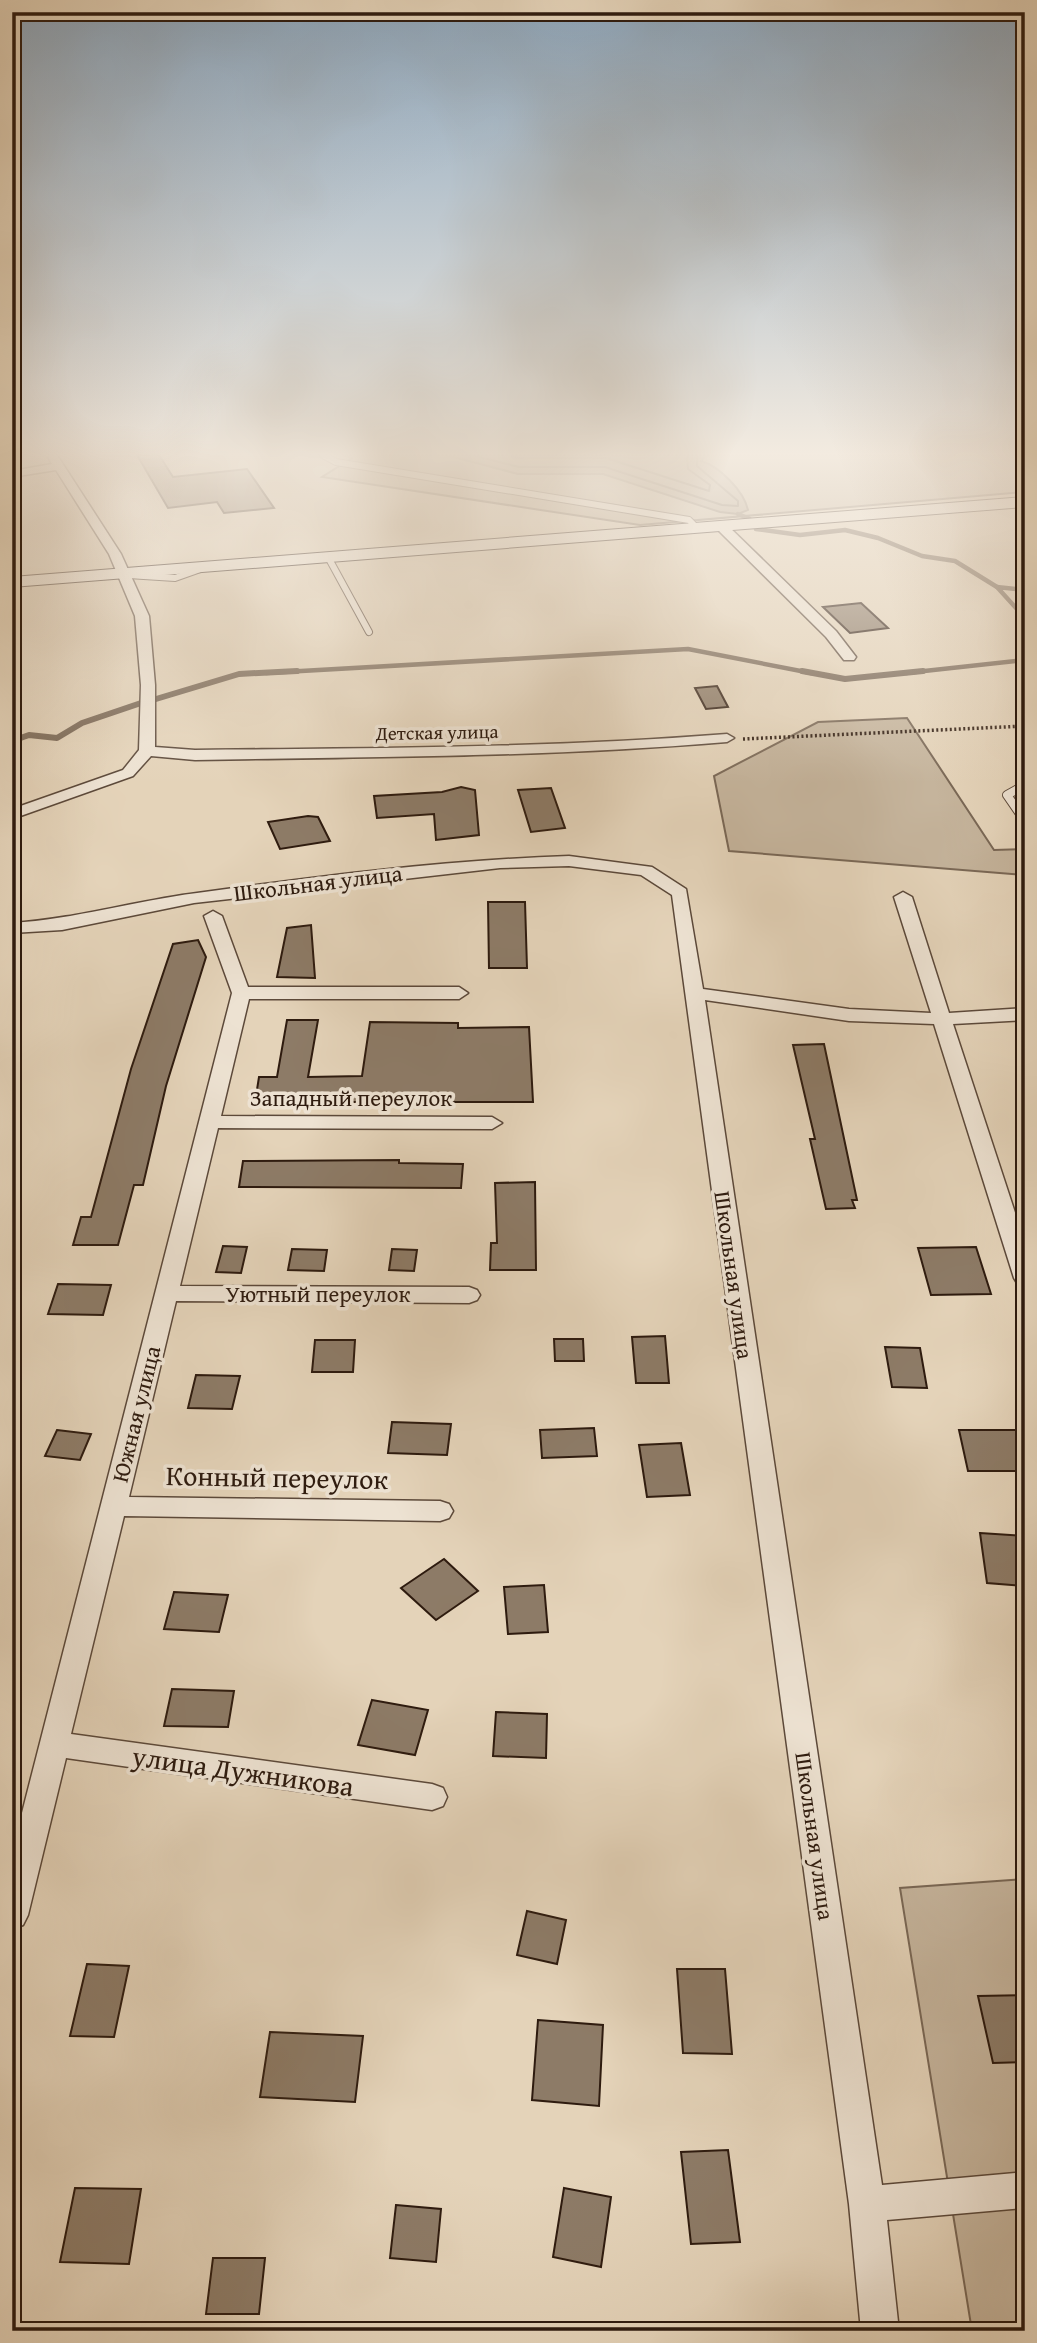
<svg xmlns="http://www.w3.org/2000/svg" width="1037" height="2343" font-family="'Gentium Book Plus',serif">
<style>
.green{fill:#c5b49c;stroke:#7a6856;stroke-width:2}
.water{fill:#a6947f;stroke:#766452;stroke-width:2}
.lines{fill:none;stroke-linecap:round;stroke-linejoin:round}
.shore{stroke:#6a5847;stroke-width:2}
.stream-far1{stroke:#766452;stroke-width:4.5}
.stream{stroke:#766452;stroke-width:6}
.building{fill:#8d7b67;stroke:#2e1b0f;stroke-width:2}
.service-far1-casing{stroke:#5c493a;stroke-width:8}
.service-casing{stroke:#5c493a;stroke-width:10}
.minor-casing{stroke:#5c493a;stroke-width:3}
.secondary-casing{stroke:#2e1b0f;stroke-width:2}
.path{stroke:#2e1b0f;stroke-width:3.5;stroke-dasharray:2 2.5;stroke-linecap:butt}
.service-far1{stroke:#ede2d2;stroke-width:6}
.service{stroke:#ede2d2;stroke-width:8}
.minor{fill:#ede2d2;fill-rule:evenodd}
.secondary{fill:#ede2d2;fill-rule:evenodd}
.labels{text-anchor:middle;stroke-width:7;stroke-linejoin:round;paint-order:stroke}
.far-street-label{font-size:19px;fill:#2e1b0f;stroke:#ede2d2}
.street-label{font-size:23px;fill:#2e1b0f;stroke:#ede2d2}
.near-street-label{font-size:28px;fill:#2e1b0f;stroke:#ede2d2}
</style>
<rect width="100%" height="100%" fill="#e4d3b9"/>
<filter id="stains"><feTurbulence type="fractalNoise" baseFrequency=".00286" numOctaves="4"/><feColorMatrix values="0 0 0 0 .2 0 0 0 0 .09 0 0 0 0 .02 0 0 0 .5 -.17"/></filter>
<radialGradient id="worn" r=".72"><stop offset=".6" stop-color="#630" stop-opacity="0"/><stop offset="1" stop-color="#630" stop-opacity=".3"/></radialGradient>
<g class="green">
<path d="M 343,455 L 1025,455 L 1025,492 L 640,525 L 322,477 L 352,458 Z"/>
<path d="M 907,718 L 994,850 L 1025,849 L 1025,875 L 729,851 L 714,776 L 818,722 Z"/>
<path d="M 1025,1879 L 1025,2331 L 972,2331 L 900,1888 Z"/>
</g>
<path class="water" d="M 429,455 L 707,455 L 701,461 C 719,466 744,491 748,510 L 738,514 L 720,512 L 603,474 L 518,474 L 450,456 Z"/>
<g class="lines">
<g class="shore">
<path d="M 472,455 L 519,467 L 605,467 L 722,505 L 738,506 L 738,501 L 697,466 L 697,455"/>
<path d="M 507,455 L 520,458 L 606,458 L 709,491 L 710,485 L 688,469 L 687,455"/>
</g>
<g class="stream-far1">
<path d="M 738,514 L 750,519"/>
<path d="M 756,529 L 800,535 L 845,530 L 878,538 L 922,556 L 955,561 L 997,587"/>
<path d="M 1025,590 L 997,587 L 1025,618"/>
<path d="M 266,673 L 688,649 L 811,673"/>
<path d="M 906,673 L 1025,660"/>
</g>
<g class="stream">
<path d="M 802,671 L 845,679 L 923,671"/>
<path d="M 156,699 L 239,674 L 297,671"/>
<path d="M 12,741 L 29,735 L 57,738 L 82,723 L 141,703"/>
</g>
</g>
<g class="building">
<path d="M 137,455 L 159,455 L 173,477 L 247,469 L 274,508 L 224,513 L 217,502 L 168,508 Z"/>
<path d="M 861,603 L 888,628 L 850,633 L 823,607 Z"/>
<path d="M 717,686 L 728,707 L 706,709 L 695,688 Z"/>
<path d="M 461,787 L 475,790 L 479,835 L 436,840 L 434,814 L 377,818 L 374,796 L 442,792 Z"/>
<path d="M 551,788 L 565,828 L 531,832 L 518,790 Z"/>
<path d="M 308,816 L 318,817 L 330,841 L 280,849 L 268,822 Z"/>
<path d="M 488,902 L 525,902 L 527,968 L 489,968 Z"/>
<path d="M 311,925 L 315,978 L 277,977 L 287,928 Z"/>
<path d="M 198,940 L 206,957 L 166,1086 L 143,1185 L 134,1185 L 118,1245 L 73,1245 L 81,1217 L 91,1217 L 131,1069 L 173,944 Z"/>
<path d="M 287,1020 L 318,1020 L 308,1077 L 362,1076 L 370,1022 L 458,1023 L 458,1028 L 529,1027 L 533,1102 L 255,1102 L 259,1077 L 277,1077 Z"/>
<path d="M 824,1044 L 857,1200 L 852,1200 L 855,1208 L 826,1209 L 810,1139 L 815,1139 L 793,1045 Z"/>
<path d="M 399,1160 L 399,1163 L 463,1164 L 461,1188 L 239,1187 L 243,1161 Z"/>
<path d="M 535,1182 L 536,1270 L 490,1270 L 491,1243 L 497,1243 L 495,1183 Z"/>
<path d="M 223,1246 L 247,1247 L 241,1273 L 216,1272 Z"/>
<path d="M 976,1247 L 991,1294 L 931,1295 L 918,1248 Z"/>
<path d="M 292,1249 L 327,1250 L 324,1271 L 288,1270 Z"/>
<path d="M 392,1249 L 417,1250 L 414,1271 L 389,1270 Z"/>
<path d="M 58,1284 L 111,1285 L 103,1315 L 48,1314 Z"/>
<path d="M 665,1336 L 669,1383 L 636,1383 L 632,1337 Z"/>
<path d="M 554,1339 L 583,1339 L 584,1361 L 555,1361 Z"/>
<path d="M 315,1340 L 355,1340 L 353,1372 L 312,1372 Z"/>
<path d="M 885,1347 L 920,1348 L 927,1388 L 892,1387 Z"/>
<path d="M 196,1375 L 240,1376 L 232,1409 L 188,1408 Z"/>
<path d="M 392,1422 L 451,1424 L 447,1455 L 388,1453 Z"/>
<path d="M 594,1428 L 597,1456 L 542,1458 L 540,1430 Z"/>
<path d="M 57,1430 L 91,1434 L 80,1460 L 45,1456 Z"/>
<path d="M 959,1430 L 1021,1430 L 1025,1471 L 968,1471 Z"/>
<path d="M 681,1443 L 690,1495 L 647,1497 L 639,1445 Z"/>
<path d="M 980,1533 L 1025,1536 L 1025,1586 L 987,1583 Z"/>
<path d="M 444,1559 L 478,1591 L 436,1620 L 401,1588 Z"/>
<path d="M 544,1585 L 548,1632 L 508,1634 L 504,1587 Z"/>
<path d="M 174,1592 L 228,1595 L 219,1632 L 164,1629 Z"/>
<path d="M 172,1689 L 234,1691 L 228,1727 L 164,1726 Z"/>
<path d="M 372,1700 L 428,1710 L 415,1755 L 358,1745 Z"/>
<path d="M 496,1712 L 547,1714 L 546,1758 L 493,1756 Z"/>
<path d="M 527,1911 L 566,1920 L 557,1964 L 517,1955 Z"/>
<path d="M 87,1964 L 129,1966 L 114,2037 L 70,2036 Z"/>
<path d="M 677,1969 L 725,1969 L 732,2054 L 683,2053 Z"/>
<path d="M 1025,1995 L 1025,2062 L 993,2063 L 978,1996 Z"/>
<path d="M 538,2020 L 603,2025 L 599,2106 L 532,2100 Z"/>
<path d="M 270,2032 L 363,2036 L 355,2102 L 260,2097 Z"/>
<path d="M 728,2150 L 740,2242 L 691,2244 L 681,2152 Z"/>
<path d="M 75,2188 L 141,2189 L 129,2264 L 60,2262 Z"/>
<path d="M 564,2188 L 611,2197 L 601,2267 L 553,2257 Z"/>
<path d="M 396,2205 L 441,2209 L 436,2262 L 390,2258 Z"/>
<path d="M 213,2258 L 265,2258 L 259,2314 L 206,2314 Z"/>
</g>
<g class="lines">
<defs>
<g id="service-far1">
<path d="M 323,455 L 336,462 L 689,520 L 697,528"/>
<path d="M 328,557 L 369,632"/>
<path d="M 128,575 L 175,578 L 209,566"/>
</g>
<path id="service" d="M 1025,785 L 1007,795 L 1025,821"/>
<g id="minor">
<path d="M 47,455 L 57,455 L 121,554 L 149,616 L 155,685 L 155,747 L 195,750 C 373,748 550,748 727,734 L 734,738 L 727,742 C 550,757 373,757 195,760 L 151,756 L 133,776 L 12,819 L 12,809 L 123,770 L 139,750 L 141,685 L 135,616 L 109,554 L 56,470 L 12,477 L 12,471 L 52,464 Z"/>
<path d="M 717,523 L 725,523 L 836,631 L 856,657 L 854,660 L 844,660 L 826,637 L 717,529 Z"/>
<path d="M 569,856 L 652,867 L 686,889 L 703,989 L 849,1009 L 931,1013 L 894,897 L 903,892 L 912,897 L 949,1013 L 1025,1008 L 1025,1020 L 953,1024 L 1025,1243 L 1025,1285 L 1017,1283 L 1014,1278 L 934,1024 L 849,1021 L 705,1000 L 882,2185 L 1025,2172 L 1025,2208 L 887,2220 L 899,2331 L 861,2331 L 849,2204 L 672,895 L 641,875 L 569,866 L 500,868 L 194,903 L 62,930 L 12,933 L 12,923 C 75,919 134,901 197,893 C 320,876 445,860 569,856 Z"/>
<path d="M 213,911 L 222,916 L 248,987 L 459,987 L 468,993 L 459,999 L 249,999 L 221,1116 L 492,1117 L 502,1123 L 492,1129 L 218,1128 L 180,1286 L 469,1287 L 477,1290 L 480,1295 L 477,1300 L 469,1303 L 176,1301 L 129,1497 L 440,1501 L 449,1504 L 453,1511 L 449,1518 L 440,1521 L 124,1516 L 71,1734 L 432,1784 L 443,1788 L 447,1797 L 443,1806 L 432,1810 L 66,1758 L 28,1915 L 23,1925 L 12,1929 L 12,1852 L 232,993 L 204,916 Z"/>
</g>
<path id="secondary" d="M 1025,497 L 1025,507 L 12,587 L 12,577 Z"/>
</defs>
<use href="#service-far1" class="service-far1-casing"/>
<use href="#service" class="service-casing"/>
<use href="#minor" class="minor-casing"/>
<use href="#secondary" class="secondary-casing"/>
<path class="path" d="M 743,739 L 1025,726"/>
<use href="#service-far1" class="service-far1"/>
<use href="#service" class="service"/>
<use href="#minor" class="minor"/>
<use href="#secondary" class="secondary"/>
</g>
<linearGradient id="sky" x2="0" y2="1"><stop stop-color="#8da7be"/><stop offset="0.58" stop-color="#f3ebe0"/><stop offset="1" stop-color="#f3ebe0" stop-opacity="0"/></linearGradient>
<rect width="1037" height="783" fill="url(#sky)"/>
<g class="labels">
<g class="far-street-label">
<text transform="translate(437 732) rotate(-1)" y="7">Детская улица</text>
</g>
<g class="street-label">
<text transform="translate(318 883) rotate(-7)" y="8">Школьная улица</text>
<text x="351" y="1106">Западный переулок</text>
<text transform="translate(734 1275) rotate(82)" y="8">Школьная улица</text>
<text x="318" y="1302">Уютный переулок</text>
<text transform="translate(136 1414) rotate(-76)" y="8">Южная улица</text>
<text transform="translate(815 1836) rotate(82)" y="8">Школьная улица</text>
</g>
<g class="near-street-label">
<text transform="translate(277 1477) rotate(1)" y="10">Конный переулок</text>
<text transform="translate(243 1771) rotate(8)" y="10">улица Дужникова</text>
</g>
</g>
<rect width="1037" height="2343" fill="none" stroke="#e4d3b9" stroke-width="42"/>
<rect x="14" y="14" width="1009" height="2315" fill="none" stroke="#2e1b0f" stroke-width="3.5"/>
<rect x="21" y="21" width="995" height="2301" fill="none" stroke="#2e1b0f" stroke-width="2"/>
<rect width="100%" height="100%" filter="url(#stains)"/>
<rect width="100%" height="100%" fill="url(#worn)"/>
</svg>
